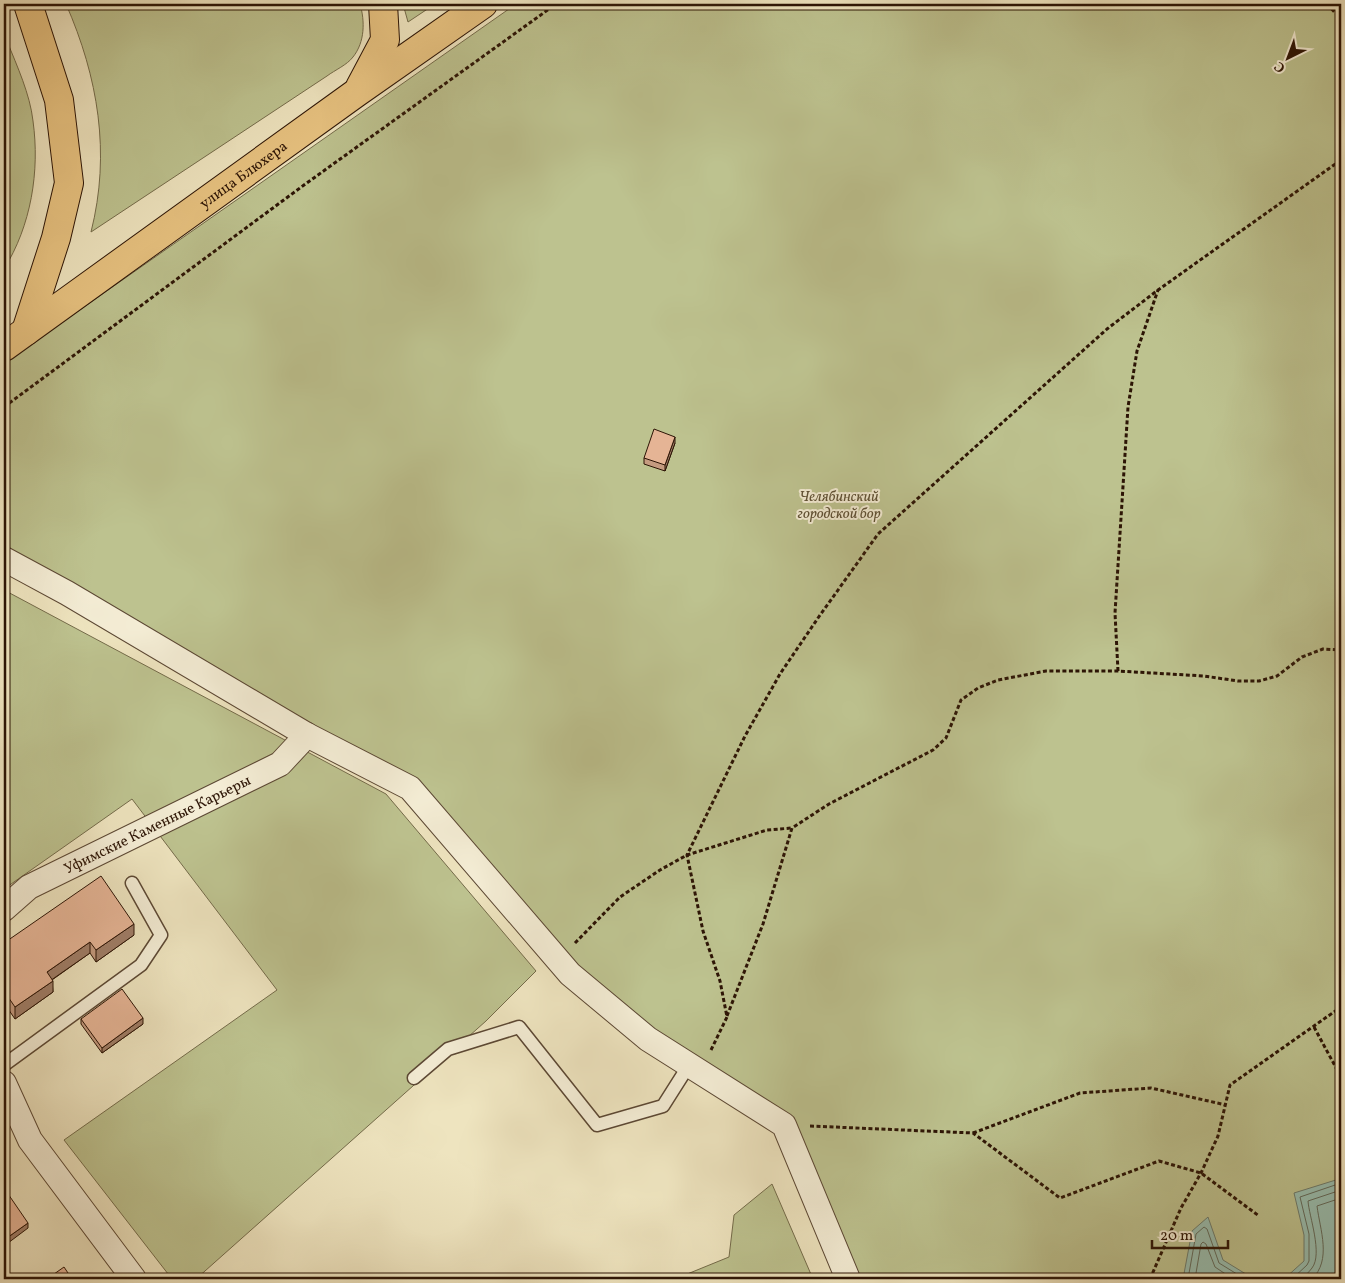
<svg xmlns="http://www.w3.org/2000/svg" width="1345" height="1283" font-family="Vollkorn,serif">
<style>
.green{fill:#bdc28f;stroke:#746b4a}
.water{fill:#99bfb1;stroke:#6d7b6c}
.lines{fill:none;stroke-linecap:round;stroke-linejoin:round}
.shore{stroke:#626a5b;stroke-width:1}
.lane-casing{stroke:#5c4834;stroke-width:15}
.street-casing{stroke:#5c4834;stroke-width:26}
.primary-casing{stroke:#2c1405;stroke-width:30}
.path{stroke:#2c1405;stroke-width:3;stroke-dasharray:4 2.5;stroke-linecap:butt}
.lane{stroke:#f4edd5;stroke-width:12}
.street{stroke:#f4edd5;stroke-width:24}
.primary{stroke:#e7c280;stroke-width:28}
.wall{fill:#c59b80;stroke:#2c1405}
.shaded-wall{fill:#a07e68;stroke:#2c1405}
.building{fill:#e5b495;stroke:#2c1405}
.labels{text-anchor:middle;stroke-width:4;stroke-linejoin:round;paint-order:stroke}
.street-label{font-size:15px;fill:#2c1405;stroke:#f4edd5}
.park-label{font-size:15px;font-style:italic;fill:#5f5135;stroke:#f4edd5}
</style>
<rect width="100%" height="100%" fill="#eee4bf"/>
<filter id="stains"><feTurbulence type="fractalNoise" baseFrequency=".004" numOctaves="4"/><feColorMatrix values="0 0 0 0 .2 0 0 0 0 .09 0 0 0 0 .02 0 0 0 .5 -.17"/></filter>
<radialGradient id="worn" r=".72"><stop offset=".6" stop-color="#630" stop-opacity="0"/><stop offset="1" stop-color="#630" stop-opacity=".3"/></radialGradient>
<g class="green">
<path d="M 66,4 L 360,4 C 365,21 365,42 353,57 C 347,65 335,70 327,76 L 91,232 C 111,153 98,77 66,4 Z"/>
<path d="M 403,4 L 435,4 L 408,22 Z"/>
<path d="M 516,4 L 1341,4 L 1341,1279 L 861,1279 L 786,1117 L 651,1033 L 578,966 L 416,784 L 4,554 L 4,363 Z"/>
<path d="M 4,37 L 7,41 C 17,66 30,94 33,121 C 40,171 31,226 4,269 Z"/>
<path d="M 4,590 L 386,794 L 536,971 L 486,1021 L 196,1279 L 172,1279 L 64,1140 L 277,990 L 132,799 L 4,889 Z"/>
<path d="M 772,1184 L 813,1279 L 675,1279 L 729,1257 L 734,1215 Z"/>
</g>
<g class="water">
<path d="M 1341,1177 L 1341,1279 L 1284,1279 L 1304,1261 L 1304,1235 L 1294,1193 L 1339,1179 Z"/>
<path d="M 1208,1217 L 1223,1260 L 1254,1279 L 1183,1279 L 1192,1231 Z"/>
</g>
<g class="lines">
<g class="shore">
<path d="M 1188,1279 L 1196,1234 L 1204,1227 L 1207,1229 L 1219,1263 L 1245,1279"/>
<path d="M 1195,1279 L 1201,1244 L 1203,1242 L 1206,1244 L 1215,1267 L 1233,1279"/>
<path d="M 1292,1279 L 1307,1265 L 1309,1261 L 1309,1234 L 1300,1197 L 1341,1183"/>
<path d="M 1301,1279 C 1305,1276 1309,1272 1312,1268 C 1323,1254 1309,1216 1308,1201 L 1341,1190"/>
<path d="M 1312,1279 C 1332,1260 1320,1230 1317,1206 L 1341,1198"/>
</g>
<defs>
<g id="lane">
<path d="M 4,1065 L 141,965 L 161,935 L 132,883"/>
<path d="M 414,1078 L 448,1049 L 519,1027 L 597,1125 L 663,1106 L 689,1065"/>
</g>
<g id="street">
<path d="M 4,559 L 67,593 L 307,735 L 410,788 L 570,974 L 648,1039 L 784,1125 L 848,1279"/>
<path id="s1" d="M 4,909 L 29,887 L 280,764 L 307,735"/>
<path d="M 4,1083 L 30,1140 L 134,1279"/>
</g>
<g id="primary">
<path d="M 360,87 L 385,40 L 383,4"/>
<path d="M 26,331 L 56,238 L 69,183 L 59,100 L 28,4"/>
<path id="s2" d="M 4,347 L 356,93 L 483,4"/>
</g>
</defs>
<use href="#lane" class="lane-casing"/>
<use href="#street" class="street-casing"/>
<use href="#primary" class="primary-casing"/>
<g class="path">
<path d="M 1327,4 L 1341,19"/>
<path d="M 4,407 L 304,185 L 556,4"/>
<path d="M 1118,671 L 1115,613 L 1128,407 L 1137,351 L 1158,290"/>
<path d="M 575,943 L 620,897 L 660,870 L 687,855 L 767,830 L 792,828"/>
<path d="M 727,1016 L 763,924 L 792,828 L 829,804 L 933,750 L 946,738 L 961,700 L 978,688 L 998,680 L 1046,671 L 1118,671 L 1204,676 L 1238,681 L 1259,681 L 1277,676 L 1302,657 L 1323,649 L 1341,650"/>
<path d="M 1314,1027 L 1341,1077"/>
<path d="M 711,1050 L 727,1017 L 720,981 L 703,931 L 687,855 L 745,736 L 780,674 L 818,618 L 878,534 L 1107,329 L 1158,290 L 1341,160"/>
<path d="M 810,1126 L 973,1133 L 1060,1198 L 1159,1161 L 1201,1173 L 1259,1216"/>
<path d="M 973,1133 L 1080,1093 L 1151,1088 L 1226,1105"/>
<path d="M 1150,1279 L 1181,1208 L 1201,1173 L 1218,1136 L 1230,1085 L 1341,1007"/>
</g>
<use href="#lane" class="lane"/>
<use href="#street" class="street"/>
<use href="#primary" class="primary"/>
</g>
<g class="wall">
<path d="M 675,443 L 665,471 L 644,464 L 644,458 Z"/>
<path d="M 134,935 L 96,962 L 90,953 L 52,980 L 53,992 L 15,1019 L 4,1003 L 4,943 Z"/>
<path d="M 81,1019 L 143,1024 L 102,1053 L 81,1024 Z"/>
</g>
<g class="shaded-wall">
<path d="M 675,437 L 675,443 L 665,471 L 665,465 Z"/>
<path d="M 134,924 L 134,935 L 96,962 L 96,950 Z"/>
<path d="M 90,942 L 90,953 L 47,983 L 47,972 Z"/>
<path d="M 53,981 L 53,992 L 15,1019 L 15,1007 Z"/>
<path d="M 143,1018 L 143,1024 L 102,1053 L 102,1048 Z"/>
<path d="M 28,1223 L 28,1228 L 4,1246 L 4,1240 Z"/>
</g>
<g class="building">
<path d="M 654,429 L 675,437 L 665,465 L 644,458 Z"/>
<path d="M 101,876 L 134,924 L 96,950 L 90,942 L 47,972 L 53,981 L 15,1007 L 4,991 L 4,943 Z"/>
<path d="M 122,989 L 143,1018 L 102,1048 L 81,1019 Z"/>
<path d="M 4,1188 L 28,1223 L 4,1240 Z"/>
<path d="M 64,1267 L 72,1279 L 47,1279 Z"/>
</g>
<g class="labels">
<g class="street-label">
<text dy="5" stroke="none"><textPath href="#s2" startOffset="295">улица Блюхера</textPath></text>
<text dy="5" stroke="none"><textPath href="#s1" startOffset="176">Уфимские Каменные Карьеры</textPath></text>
</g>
<g class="park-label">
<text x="839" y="501">Челябинский<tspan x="839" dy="17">городской бор</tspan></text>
</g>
</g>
<rect width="1345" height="1283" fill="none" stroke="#eee4bf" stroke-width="20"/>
<rect x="5" y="5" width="1335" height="1273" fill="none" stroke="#2c1405" stroke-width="2.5"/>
<rect x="10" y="10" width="1325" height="1263" fill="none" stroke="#2c1405"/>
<g transform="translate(1288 58) rotate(222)" stroke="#f4edd5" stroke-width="4" paint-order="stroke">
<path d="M0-4L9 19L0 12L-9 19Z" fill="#2c1405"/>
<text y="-8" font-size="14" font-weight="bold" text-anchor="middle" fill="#2c1405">С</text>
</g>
<path d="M1152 1240v8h76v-8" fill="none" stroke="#2c1405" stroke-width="2.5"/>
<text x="1160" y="1240" font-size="15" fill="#2c1405" stroke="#f4edd5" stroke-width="4" paint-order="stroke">20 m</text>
<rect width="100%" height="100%" filter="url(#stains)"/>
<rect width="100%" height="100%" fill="url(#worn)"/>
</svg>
